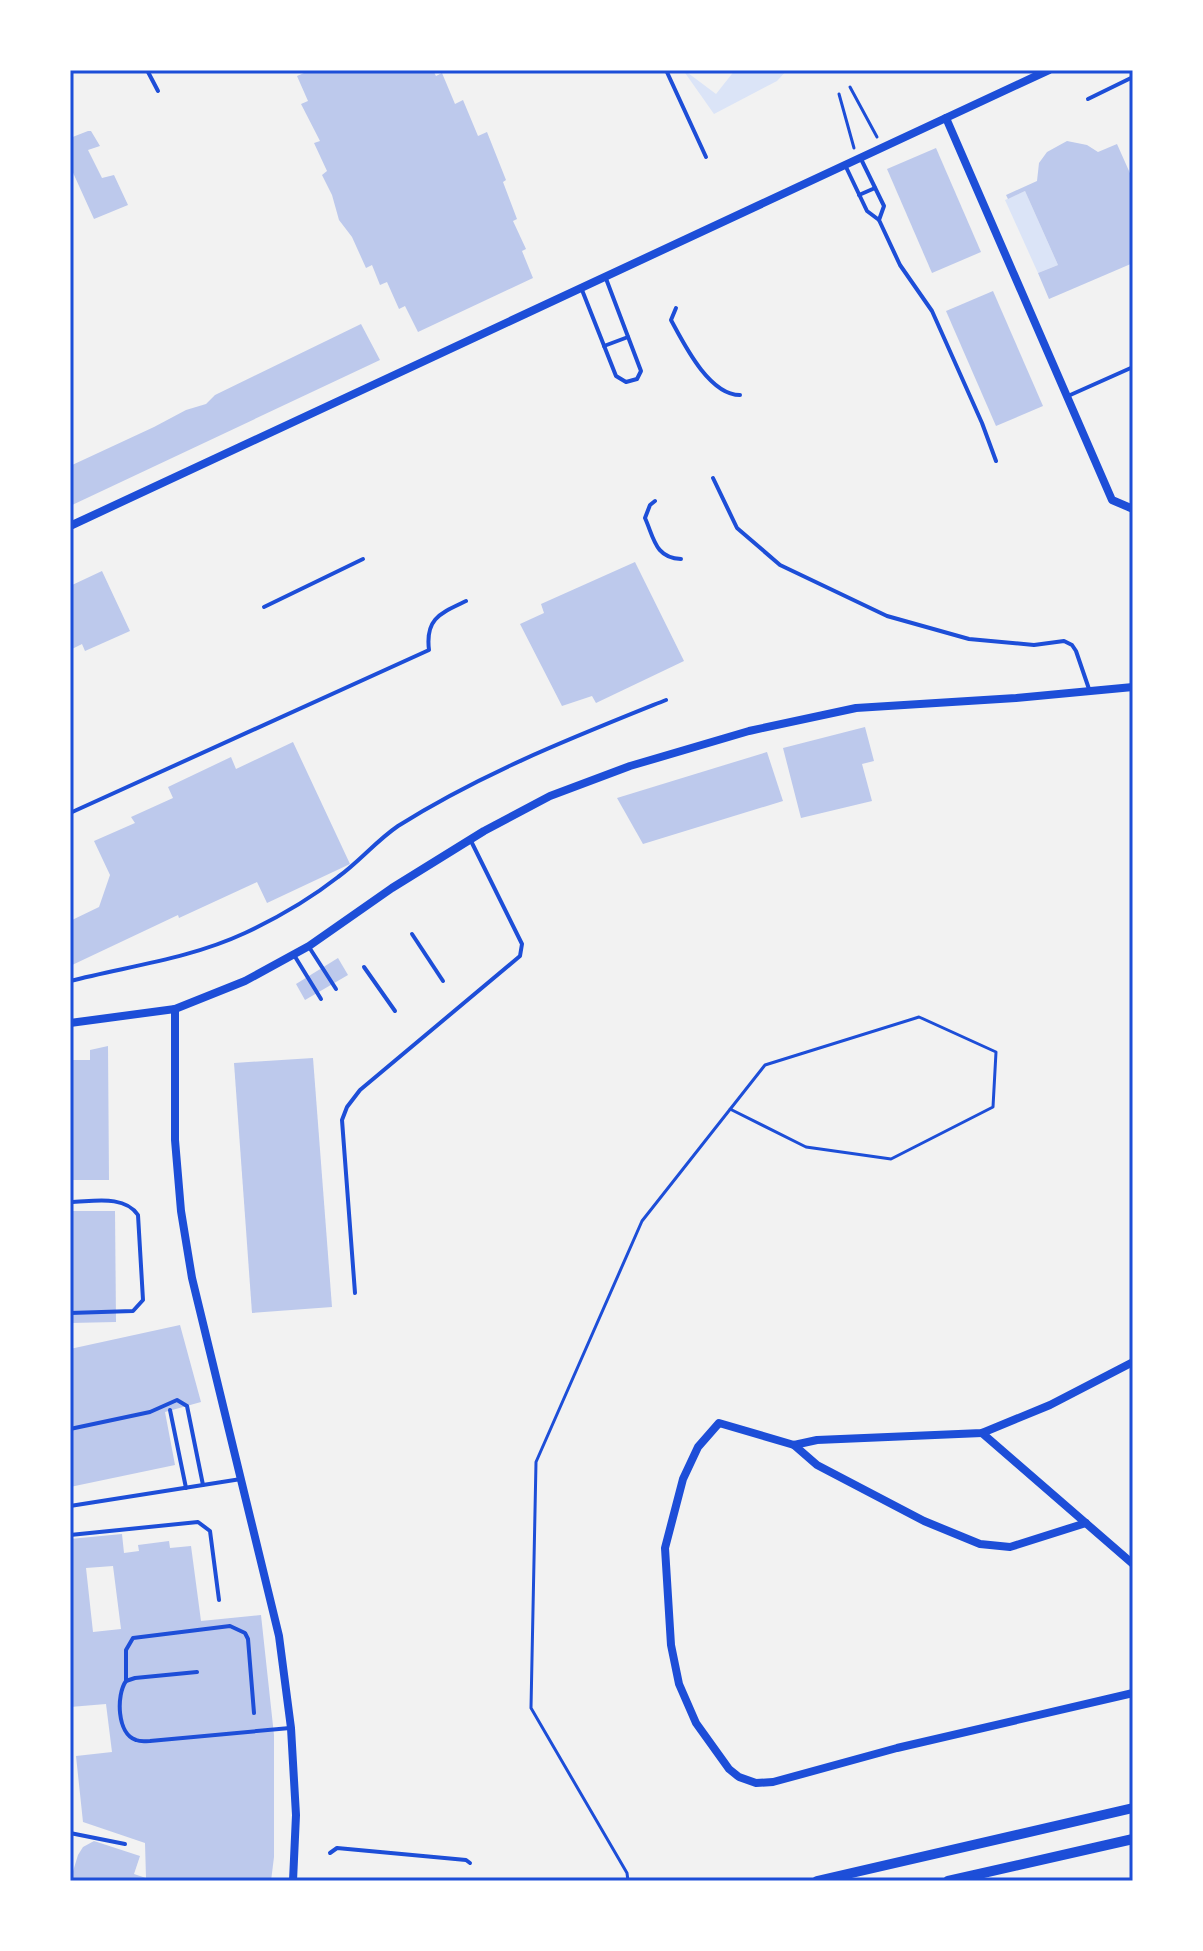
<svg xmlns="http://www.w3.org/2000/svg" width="1203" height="1951" font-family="Jost,sans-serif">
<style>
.green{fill:#dbe4f7}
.building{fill:#bdc9ec;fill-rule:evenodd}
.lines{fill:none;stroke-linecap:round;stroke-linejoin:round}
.path{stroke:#1d4ed8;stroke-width:3}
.service{stroke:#1d4ed8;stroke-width:4}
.minor{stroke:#1d4ed8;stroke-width:8}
.tertiary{stroke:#1d4ed8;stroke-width:10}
.neatline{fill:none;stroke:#1d4ed8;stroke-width:3}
</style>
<rect width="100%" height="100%" fill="#f2f2f2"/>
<g class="green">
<path d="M 683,70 L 689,70 L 688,73 L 716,94 L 735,70 L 787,70 L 777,81 L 714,114 Z"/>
<path d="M 1025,191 L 1058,265 L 1038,273 L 1005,200 Z"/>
</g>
<g class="building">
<path d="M 311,70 L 433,70 L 436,76 L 442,73 L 455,104 L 463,100 L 478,136 L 487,132 L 506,180 L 503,182 L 517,219 L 513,221 L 526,249 L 522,251 L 533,278 L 418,332 L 405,306 L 399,309 L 387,282 L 380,285 L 372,265 L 366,268 L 352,237 L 339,220 L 332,195 L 322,175 L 327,171 L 314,143 L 320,141 L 301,104 L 308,101 L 297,76 Z"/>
<path d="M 88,131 L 91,131 L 100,146 L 88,150 L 102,178 L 114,175 L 128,205 L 94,219 L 70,166 L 70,138 Z"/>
<path d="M 1067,141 L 1087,145 L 1098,152 L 1117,144 L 1133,180 L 1133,263 L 1049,299 L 1038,273 L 1058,265 L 1025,191 L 1008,199 L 1006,195 L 1037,181 L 1039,163 L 1047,152 Z"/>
<path d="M 936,148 L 981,252 L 932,273 L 887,169 Z"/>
<path d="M 993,291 L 1043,406 L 996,426 L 946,311 Z"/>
<path d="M 361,324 L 380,360 L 70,506 L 70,466 L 154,427 L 186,410 L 206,404 L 215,395 Z"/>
<path d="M 635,562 L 684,661 L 596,703 L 592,696 L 562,706 L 520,624 L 544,613 L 541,604 Z"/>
<path d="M 102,571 L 130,631 L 85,651 L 82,644 L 70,650 L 70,586 Z"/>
<path d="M 865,727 L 874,761 L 862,764 L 872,801 L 801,818 L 783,748 Z"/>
<path d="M 293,742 L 350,864 L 267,903 L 257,882 L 179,918 L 178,915 L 70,966 L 70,921 L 99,907 L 110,875 L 94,841 L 135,823 L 131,817 L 173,798 L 168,787 L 231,757 L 236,769 Z"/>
<path d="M 767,752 L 783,801 L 643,844 L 617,798 Z"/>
<path d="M 338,958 L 348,975 L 305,1000 L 296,984 Z"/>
<path d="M 108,1046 L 109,1180 L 70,1180 L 70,1060 L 90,1060 L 90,1050 Z"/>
<path d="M 313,1058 L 332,1307 L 252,1313 L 234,1063 Z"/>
<path d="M 70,1211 L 115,1211 L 116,1322 L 70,1323 Z"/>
<path d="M 180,1325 L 201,1402 L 165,1412 L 175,1465 L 70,1487 L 70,1349 Z"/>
<path d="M 122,1534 L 124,1553 L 139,1551 L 138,1545 L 169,1541 L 170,1548 L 191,1546 L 201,1621 L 261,1615 L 274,1735 L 274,1857 L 271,1881 L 70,1881 L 78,1855 L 83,1847 L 94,1841 L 140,1856 L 134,1874 L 146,1878 L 145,1843 L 83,1822 L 76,1756 L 112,1752 L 106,1704 L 70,1707 L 70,1539 ZM 113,1566 L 121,1629 L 93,1632 L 86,1568 Z"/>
</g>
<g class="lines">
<g class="path">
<path d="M 850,87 L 877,137"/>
<path d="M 839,94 L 854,148"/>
<path d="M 628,1881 L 627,1873 L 531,1708 L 536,1462 L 642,1221 L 765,1065 L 919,1017 L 996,1052 L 993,1107 L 891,1159 L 806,1147 L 730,1109"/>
</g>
<g class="service">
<path d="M 147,70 L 158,91"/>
<path d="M 666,70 L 706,157"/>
<path d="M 1088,99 L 1133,77"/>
<path d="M 846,167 L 867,211 L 879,220 L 884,206 L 861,159"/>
<path d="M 859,195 L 875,188"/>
<path d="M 879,220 L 900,265 L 932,311 L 982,423 L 996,461"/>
<path d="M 582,290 L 616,376 L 626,382 L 637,379 L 641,371 L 605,276"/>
<path d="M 676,308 L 671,320 C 684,344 709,395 740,395"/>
<path d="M 604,346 L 628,337"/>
<path d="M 1068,396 L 1133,367"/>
<path d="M 713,478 L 737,528 L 780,565 L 887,616 L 969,639 L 1034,645 L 1064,641 L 1072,645 L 1076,651 L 1089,689"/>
<path d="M 655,501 L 650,505 L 645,518 C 654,538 655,558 681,559"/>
<path d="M 264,607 L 363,559"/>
<path d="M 70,813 L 429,650 C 425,618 441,613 466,601"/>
<path d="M 412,934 L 443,981"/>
<path d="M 309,947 L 336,989"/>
<path d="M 294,955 L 321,999"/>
<path d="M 364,967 L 395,1011"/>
<path d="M 70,981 C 129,966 189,959 245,933 C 277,918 310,899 338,877 C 359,862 376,841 398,826 C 482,773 574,737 666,700"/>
<path d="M 70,1202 C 91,1202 124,1194 138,1215 L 143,1300 L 133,1311 L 70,1313"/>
<path d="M 355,1293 L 342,1120 L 347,1107 L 360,1090 L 520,956 L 522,944 L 471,841"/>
<path d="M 170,1410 L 186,1488"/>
<path d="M 70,1429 L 150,1412 L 177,1400 L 187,1406 L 203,1485"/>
<path d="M 70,1506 L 241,1479"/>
<path d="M 70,1535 L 198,1522 L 210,1531 L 219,1600"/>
<path d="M 197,1672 L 135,1678 L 126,1681 C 116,1695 117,1734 136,1740 C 141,1742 145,1741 150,1741 L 290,1728"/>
<path d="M 126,1681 L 126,1650 L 133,1638 L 230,1626 L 245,1633 L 248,1639 L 254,1713"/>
<path d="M 70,1833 L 125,1844"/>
<path d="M 330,1853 L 337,1848 L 466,1860 L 470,1863"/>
</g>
<g class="minor">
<path d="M 946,118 L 1112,500 L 1133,509"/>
<path d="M 70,526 L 1049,70"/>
<path d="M 175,1009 L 175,1140 L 181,1211 L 192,1278 L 279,1636 L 291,1728 L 296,1815 L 293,1881"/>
<path d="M 70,1023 L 175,1009 L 245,981 L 309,946 L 392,888 L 484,831 L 550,796 L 630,766 L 749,731 L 856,708 L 1016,698 L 1133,687"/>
<path d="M 1133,1362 L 1050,1405 L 982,1433 L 817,1440 L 794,1445 L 719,1423 L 698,1447 L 683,1479 L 665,1548 L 671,1645 L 679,1684 L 696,1723 L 729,1769 L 739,1777 L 756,1783 L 773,1782 L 897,1748 L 1133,1693"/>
<path d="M 982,1433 L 1133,1564"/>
<path d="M 794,1445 L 817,1465 L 924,1521 L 980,1544 L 1010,1547 L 1086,1523"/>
</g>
<g class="tertiary">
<path d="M 817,1881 L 1133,1808"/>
<path d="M 948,1881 L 1133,1839"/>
</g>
</g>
<rect width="1203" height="1951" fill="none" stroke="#ffffff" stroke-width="144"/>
<rect x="72" y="72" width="1059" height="1807" class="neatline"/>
</svg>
